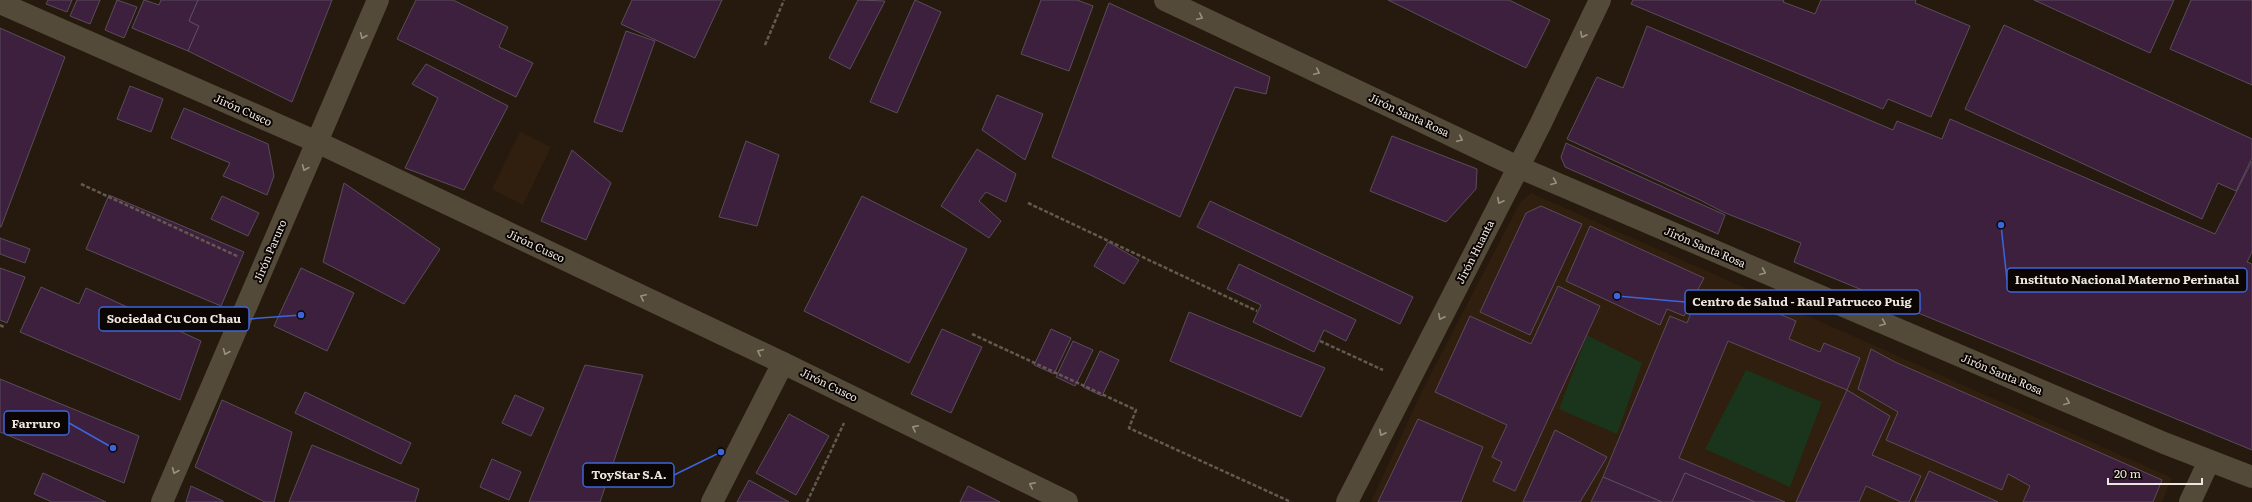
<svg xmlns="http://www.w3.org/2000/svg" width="2252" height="502" font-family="Literata,serif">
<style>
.built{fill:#301f0e}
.green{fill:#1a351c}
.building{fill:#3d1f3e;stroke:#5a4d5b}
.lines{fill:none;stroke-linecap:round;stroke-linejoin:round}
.path{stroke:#64594e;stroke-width:2.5;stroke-dasharray:4 2;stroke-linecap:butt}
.minor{stroke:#534a39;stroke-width:22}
.oneway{stroke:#999083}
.labels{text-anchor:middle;stroke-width:4;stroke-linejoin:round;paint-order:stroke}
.street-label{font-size:11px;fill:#eee6de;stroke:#0b0603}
.leader{fill:none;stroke:#3c65d9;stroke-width:1.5}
.callout-dot{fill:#3c65d9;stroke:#0b0603;stroke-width:1.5}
.callout{fill:#0b0603;stroke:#3c65d9;stroke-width:1.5}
.callout-label{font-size:12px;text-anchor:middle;font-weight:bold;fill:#eee6de}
</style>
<rect width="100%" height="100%" fill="#261a0e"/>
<g class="built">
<path d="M 520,132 L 551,147 L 523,205 L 492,189 Z"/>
<path d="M 1531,193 L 2172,478 L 2162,502 L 1371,502 L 1422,391 L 1521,201 Z"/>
</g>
<g class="green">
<path d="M 1587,335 L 1642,363 L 1617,434 L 1559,409 Z"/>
<path d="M 1746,370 L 1822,402 L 1790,487 L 1705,449 Z"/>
</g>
<g class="building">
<path d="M 48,0 L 72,0 L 67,12 L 46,4 Z"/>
<path d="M 77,0 L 100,0 L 90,24 L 70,16 Z"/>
<path d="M 117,0 L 137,7 L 124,38 L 105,30 Z"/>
<path d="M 144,0 L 159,5 L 161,0 L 198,0 L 189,21 L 199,26 L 188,51 L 132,28 Z"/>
<path d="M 198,0 L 332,0 L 292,102 L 188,51 L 199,26 L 189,21 Z"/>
<path d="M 416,0 L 453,0 L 508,27 L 499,47 L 533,63 L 516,97 L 397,39 Z"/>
<path d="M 632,0 L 722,0 L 695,58 L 621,24 Z"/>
<path d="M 858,0 L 885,1 L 850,69 L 829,58 Z"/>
<path d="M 915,0 L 941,12 L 897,113 L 870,102 Z"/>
<path d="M 1041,0 L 1077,0 L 1093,6 L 1069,71 L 1021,54 Z"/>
<path d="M 1388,0 L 1509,0 L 1550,20 L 1526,68 Z"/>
<path d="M 1633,0 L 1784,0 L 1783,2 L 1815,14 L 1821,0 L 1916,0 L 1915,3 L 1970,26 L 1931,117 L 1888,99 L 1883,109 L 1631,4 Z"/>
<path d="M 2034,0 L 2174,0 L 2150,53 Z"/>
<path d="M 2191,0 L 2252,0 L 2252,85 L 2170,49 Z"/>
<path d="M 1109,3 L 1270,77 L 1266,94 L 1235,87 L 1180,217 L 1052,157 Z"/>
<path d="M 2004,25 L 2252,139 L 2252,158 L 2236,191 L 2218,183 L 2202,219 L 1965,109 Z"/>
<path d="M 1647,26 L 1893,130 L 1897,121 L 1942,139 L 1950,119 L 2215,234 L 2252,161 L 2252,252 L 2247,262 L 2252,264 L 2252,450 L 1794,262 L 1801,243 L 1723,212 L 1700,200 L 1567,139 L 1597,77 L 1623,88 Z"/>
<path d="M 0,28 L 65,57 L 1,227 L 0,227 Z"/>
<path d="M 626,31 L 655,41 L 622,132 L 594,122 Z"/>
<path d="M 426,64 L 508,106 L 464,190 L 405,168 L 438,98 L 412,84 Z"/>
<path d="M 130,86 L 163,99 L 151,132 L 117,119 Z"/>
<path d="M 997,95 L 1043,114 L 1025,160 L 982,130 Z"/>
<path d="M 184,108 L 268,144 L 274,176 L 267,195 L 223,176 L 230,163 L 171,138 Z"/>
<path d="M 1392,136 L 1477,169 L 1476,189 L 1446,222 L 1370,191 Z"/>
<path d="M 746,141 L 779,155 L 757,226 L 719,217 Z"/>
<path d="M 1566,143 L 1725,215 L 1718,234 L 1565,167 L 1561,157 Z"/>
<path d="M 977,149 L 1016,174 L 1006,202 L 986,192 L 979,201 L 1001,221 L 989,238 L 941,206 Z"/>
<path d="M 572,150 L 611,183 L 586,240 L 541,221 Z"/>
<path d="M 344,183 L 440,249 L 404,304 L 323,262 Z"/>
<path d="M 109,195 L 244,252 L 221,306 L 86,249 Z"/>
<path d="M 222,196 L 259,213 L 248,236 L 211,219 Z"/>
<path d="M 862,196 L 967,249 L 909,363 L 804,311 Z"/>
<path d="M 1210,201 L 1413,297 L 1400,324 L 1197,227 Z"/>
<path d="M 1541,206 L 1582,224 L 1530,335 L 1480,312 L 1526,213 Z"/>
<path d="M 1590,226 L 1704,278 L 1684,316 L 1667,309 L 1660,325 L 1566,281 Z"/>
<path d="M 0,238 L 30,249 L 25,263 L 0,254 Z"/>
<path d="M 1108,242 L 1139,260 L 1124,284 L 1094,266 Z"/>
<path d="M 1239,264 L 1356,320 L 1346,341 L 1324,330 L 1314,352 L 1253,322 L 1261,305 L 1227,289 Z"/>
<path d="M 0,268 L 25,277 L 7,323 L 0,320 Z"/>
<path d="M 301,268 L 354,293 L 327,351 L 274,326 Z"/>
<path d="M 1558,286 L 1600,306 L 1515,491 L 1493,481 L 1502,462 L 1492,457 L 1507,425 L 1435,392 L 1470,316 L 1531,344 Z"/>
<path d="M 41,287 L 79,304 L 86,288 L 201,341 L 180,400 L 20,332 Z"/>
<path d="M 1699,293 L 1730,306 L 1734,295 L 1796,321 L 1789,339 L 1820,352 L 1824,343 L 1860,358 L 1847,390 L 1728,341 L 1679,458 L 1785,502 L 1755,502 L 1685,473 L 1672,502 L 1662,502 L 1603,477 L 1670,316 L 1687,323 Z"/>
<path d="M 1189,312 L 1325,368 L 1301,417 L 1170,361 Z"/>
<path d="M 942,329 L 982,347 L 951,413 L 911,394 Z"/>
<path d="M 1051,329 L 1071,338 L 1054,374 L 1034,365 Z"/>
<path d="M 1073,341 L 1093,350 L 1075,386 L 1056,377 Z"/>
<path d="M 1871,349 L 1895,362 L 2162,480 L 2153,502 L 2023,502 L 2030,486 L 2008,474 L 2002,490 L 1886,440 L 1898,412 L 1858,389 Z"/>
<path d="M 1100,351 L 1119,360 L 1102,396 L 1083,387 Z"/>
<path d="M 585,365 L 643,375 L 600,502 L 529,502 Z"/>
<path d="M 0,379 L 139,436 L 124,483 L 0,432 Z"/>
<path d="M 1847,390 L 1890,416 L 1872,455 L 1921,476 L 1909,502 L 1901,502 L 1866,486 L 1859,502 L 1796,502 Z"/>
<path d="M 305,392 L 411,443 L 401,464 L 295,413 Z"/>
<path d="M 515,395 L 544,408 L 531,436 L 502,423 Z"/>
<path d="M 222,400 L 292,432 L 274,502 L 265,502 L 195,467 Z"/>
<path d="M 789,414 L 829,436 L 796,495 L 756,473 Z"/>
<path d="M 1418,419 L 1483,447 L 1461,502 L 1378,502 Z"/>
<path d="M 1555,430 L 1607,457 L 1580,502 L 1523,502 Z"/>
<path d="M 312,445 L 419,489 L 415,502 L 289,502 Z"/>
<path d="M 492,459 L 521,472 L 509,500 L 480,487 Z"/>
<path d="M 1929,471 L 1998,502 L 1915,502 Z"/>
<path d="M 43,473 L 106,502 L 52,502 L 34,494 Z"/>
<path d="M 1685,473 L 1755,502 L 1672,502 Z"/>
<path d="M 1603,477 L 1662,502 L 1591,502 Z"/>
<path d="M 749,480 L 789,502 L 737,502 Z"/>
<path d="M 191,486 L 223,501 L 223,502 L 186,502 Z"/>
<path d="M 968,486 L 1000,502 L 960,502 Z"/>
</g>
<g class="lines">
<g class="path">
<path d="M 765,45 L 784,0"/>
<path d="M 81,184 L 239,257"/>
<path d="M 1028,203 L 1257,311"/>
<path d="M 0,325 L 4,327"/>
<path d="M 972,334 L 1136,410 L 1129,428 L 1291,502"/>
<path d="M 1320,341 L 1383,370"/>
<path d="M 807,502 L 844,423"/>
</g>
<g class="minor">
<path d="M 1165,0 L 1518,167 L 2164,443 L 2252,477"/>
<path d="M 0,3 L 317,142 L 783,363 L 1067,502"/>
<path d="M 162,502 L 378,0"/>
<path d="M 712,502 L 783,363"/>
<path d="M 1347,502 L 1540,125 L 1600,0"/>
<path d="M 2190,502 L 2209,461"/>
</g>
</g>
<defs><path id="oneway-chevron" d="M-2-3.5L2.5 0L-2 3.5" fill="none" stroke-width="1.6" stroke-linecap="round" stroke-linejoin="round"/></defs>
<g class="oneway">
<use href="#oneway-chevron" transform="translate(1200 17) rotate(25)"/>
<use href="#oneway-chevron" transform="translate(1583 35) rotate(116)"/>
<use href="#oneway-chevron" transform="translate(363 36) rotate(113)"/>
<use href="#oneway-chevron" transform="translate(1317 72) rotate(25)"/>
<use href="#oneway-chevron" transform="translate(1460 139) rotate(25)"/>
<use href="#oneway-chevron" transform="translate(305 168) rotate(113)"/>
<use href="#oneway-chevron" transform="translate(1554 182) rotate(23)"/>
<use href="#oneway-chevron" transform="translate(1500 201) rotate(117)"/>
<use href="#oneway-chevron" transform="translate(1763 272) rotate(23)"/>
<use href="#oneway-chevron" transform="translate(643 297) rotate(-155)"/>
<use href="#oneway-chevron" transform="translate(1441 317) rotate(117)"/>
<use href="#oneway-chevron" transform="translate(1883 323) rotate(23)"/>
<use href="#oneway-chevron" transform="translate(226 352) rotate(113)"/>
<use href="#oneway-chevron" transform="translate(760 352) rotate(-155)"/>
<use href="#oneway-chevron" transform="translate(2067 402) rotate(23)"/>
<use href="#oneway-chevron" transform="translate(915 428) rotate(-154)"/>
<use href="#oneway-chevron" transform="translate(1382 433) rotate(117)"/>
<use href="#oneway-chevron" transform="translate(175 471) rotate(113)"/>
<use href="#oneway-chevron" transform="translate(1032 485) rotate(-154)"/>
</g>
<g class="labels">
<g class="street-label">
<text transform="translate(243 110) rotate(24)" y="4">Jirón Cusco</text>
<text transform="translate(1409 115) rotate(25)" y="4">Jirón Santa Rosa</text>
<text transform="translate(536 246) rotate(25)" y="4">Jirón Cusco</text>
<text transform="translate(1705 247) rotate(23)" y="4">Jirón Santa Rosa</text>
<text transform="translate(270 251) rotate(-67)" y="4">Jirón Paruro</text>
<text transform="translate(1475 252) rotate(-63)" y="4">Jirón Huanta</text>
<text transform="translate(2002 374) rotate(23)" y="4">Jirón Santa Rosa</text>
<text transform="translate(829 385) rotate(26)" y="4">Jirón Cusco</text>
</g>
</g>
<path class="leader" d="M2001 225L2007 280M1617 296L1685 302M301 315L249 319M113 448L69 423M721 452L674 475"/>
<g class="callout-dot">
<circle cx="2001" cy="225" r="4"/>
<circle cx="1617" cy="296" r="4"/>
<circle cx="301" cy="315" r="4"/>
<circle cx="113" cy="448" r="4"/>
<circle cx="721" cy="452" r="4"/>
</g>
<g class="callout">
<rect x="2007" y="268" width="240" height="24" rx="4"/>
<rect x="1685" y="290" width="235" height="24" rx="4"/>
<rect x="99" y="307" width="150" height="24" rx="4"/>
<rect x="4" y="411" width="65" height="24" rx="4"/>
<rect x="583" y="463" width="91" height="24" rx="4"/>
</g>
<g class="callout-label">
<text x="2127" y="284">Instituto Nacional Materno Perinatal</text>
<text x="1802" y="306">Centro de Salud - Raul Patrucco Puig</text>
<text x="174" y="323">Sociedad Cu Con Chau</text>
<text x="36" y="428">Farruro</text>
<text x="629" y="479">ToyStar S.A.</text>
</g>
<path d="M2108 478v6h94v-6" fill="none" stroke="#eee6de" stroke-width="2"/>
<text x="2114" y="478" font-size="12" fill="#eee6de" stroke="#0b0603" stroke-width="3" paint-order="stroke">20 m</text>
</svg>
